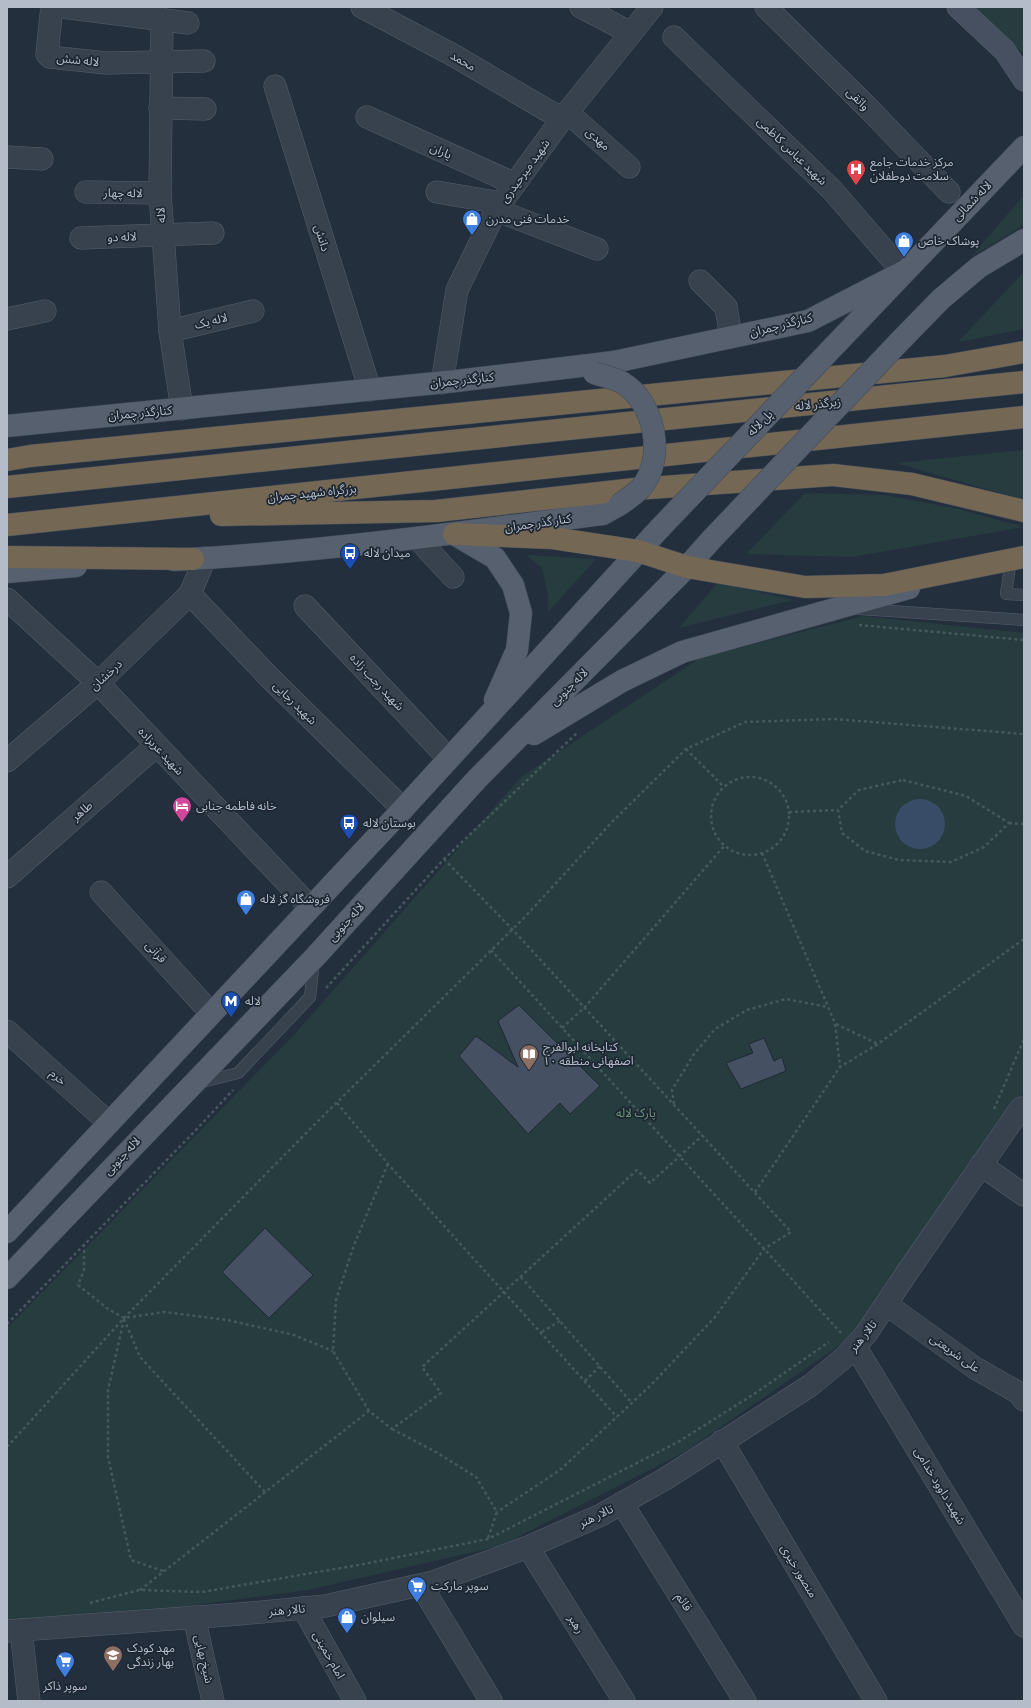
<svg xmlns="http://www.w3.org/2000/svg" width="1031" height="1708" font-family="'Source Sans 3','Noto Sans Arabic',sans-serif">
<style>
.green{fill:#263c3f}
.water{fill:#394c67}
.building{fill:#455162;stroke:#1f2835}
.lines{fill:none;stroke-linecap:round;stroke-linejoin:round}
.lane-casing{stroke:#565f6c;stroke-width:12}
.street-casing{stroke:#565f6c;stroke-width:23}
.secondary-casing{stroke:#565f6c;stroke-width:23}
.primary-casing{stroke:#414a57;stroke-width:23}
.highway-casing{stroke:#434c59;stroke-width:23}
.path{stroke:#44595c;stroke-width:2.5;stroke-dasharray:3 3;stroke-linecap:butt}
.lane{stroke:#38414e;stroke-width:11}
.street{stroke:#38414e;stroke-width:22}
.secondary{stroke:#465061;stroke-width:22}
.primary{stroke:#56606e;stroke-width:22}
.highway{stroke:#746855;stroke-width:22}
.primary-bridge-casing{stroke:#414a57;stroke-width:23;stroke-linecap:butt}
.primary-bridge{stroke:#56606e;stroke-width:22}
.labels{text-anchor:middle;stroke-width:3.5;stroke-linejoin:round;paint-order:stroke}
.street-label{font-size:12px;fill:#b4bcc9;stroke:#1d2633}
.poi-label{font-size:12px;fill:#b4bcc9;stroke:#1d2633;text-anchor:start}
.park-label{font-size:12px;fill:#6b9a76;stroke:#1d2633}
</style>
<rect width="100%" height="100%" fill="#242f3e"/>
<g class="green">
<path d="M 969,7 L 1024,7 L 1024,54 L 974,11 Z"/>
<path d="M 1024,195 L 1024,225 L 971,257 Z"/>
<path d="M 1024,272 L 1024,329 L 958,342 Z"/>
<path d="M 1024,450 L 1024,500 L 896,463 Z"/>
<path d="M 805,493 L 885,495 L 958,509 L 1024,527 L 852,557 L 746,554 Z"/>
<path d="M 526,555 L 596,559 L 548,612 L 548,595 L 542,568 Z"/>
<path d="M 718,582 L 793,600 L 679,628 Z"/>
<path d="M 863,616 L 1024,633 L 1024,1092 L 856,1334 L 683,1453 L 500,1546 L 308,1590 L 142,1612 L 7,1623 L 7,1328 L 293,1036 L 521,777 L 700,658 Z"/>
</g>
<circle class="water" cx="920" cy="824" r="25"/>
<g class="building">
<path d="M 519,1005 L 600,1086 L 570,1114 L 560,1103 L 528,1134 L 459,1056 L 476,1036 L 518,1067 L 498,1021 Z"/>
<path d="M 764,1038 L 774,1061 L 782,1057 L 786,1071 L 741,1089 L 726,1063 L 753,1053 L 749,1044 Z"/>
<path d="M 265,1228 L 313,1275 L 269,1318 L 222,1272 Z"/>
</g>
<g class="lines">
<defs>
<g id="lane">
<path d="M 1011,560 L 1006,594 L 1024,595"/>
<path d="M 860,609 L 1024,620"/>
<path d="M 198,1083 L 238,1073 L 310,997 L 314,960"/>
</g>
<g id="street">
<path d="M 57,7 L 52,10 L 51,15 L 47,54 L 50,57 L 106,63 L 204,61"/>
<path d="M 62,7 L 188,23"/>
<path d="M 362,7 L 453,55 L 562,119"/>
<path d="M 581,7 L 631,33"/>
<path d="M 766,7 L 870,110 L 949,192"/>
<path d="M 162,19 L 160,193 L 170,331 L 182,409"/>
<path d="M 674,37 L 832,190 L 903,272"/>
<path d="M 275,86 L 370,390"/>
<path d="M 160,108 L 205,109"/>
<path d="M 567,112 L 629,167"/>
<path d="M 367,117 L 515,184"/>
<path d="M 7,157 L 42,159"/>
<path d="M 86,192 L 160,193"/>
<path d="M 437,192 L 501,203"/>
<path d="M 496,210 L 597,249"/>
<path d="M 81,238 L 213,233"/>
<path d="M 700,281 L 726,307 L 731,337"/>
<path d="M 7,319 L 45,311"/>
<path d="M 170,331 L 253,311"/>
<path d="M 442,383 L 457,290 L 496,210 L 562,119 L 652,7"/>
<path d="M 417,538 L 453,577"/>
<path d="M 190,594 L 268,676 L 403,809"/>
<path d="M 7,599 L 98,683 L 310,907"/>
<path d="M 305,606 L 448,758"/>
<path d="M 7,761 L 98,683 L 190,594 L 205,558"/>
<path d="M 7,877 L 156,746"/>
<path d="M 101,892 L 211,1013"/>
<path d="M 7,1031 L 109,1123"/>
<path d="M 981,1165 L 1024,1195"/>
<path d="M 886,1304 L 975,1368 L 1019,1393 L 1024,1400"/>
<path d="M 855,1346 L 1024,1626"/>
<path d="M 722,1441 L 876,1701"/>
<path d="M 622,1503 L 745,1701"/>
<path d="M 528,1547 L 624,1701"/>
<path d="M 421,1585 L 491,1701"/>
<path d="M 303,1608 L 355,1701"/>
<path d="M 194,1617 L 213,1701"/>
<path d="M 21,1630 L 29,1701"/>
<path d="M 7,1631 L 240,1614 L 325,1606 L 433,1582 L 528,1547 L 601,1515 L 665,1479 L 811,1385 L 846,1356 L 866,1334 L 906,1274 L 1021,1108 L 1024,1111"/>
</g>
<path id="secondary" d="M 958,7 L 1005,51 L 1024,80"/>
<g id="primary">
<path d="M 860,319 L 1024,147"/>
<path d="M 901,340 L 941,299 L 979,267 L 1024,240"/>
<path d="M 7,426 L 456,381 L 614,362 L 808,321 L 903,272"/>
<path d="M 454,534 L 495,558 L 513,585 L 521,613 L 517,650 L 495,700"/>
<path d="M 174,560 C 318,552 460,533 603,514 L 619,505"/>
<path d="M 7,572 L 76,566"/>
<path d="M 534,734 L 622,681 L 682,652 L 909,588"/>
<path d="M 7,1232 L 403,809 L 660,528"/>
<path d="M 7,1278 L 315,957 L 477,779 L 687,567 L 711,540"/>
</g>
<g id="highway">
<path d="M 7,460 L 30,456 L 945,366 L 1024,352"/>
<path d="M 7,487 L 1024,382"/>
<path d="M 221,515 L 436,511 L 635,489 L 833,475 L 912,484 L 1024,511"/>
<path d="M 7,525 L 1024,417"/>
<path d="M 454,534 L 552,538 L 638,551 L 687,567 L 805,587 L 884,585 L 1024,557"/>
<path d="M 7,557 L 193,559"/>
</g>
</defs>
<use href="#lane" class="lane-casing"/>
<use href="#street" class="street-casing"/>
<use href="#secondary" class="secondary-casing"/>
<use href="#primary" class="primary-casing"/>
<use href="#highway" class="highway-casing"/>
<g class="path">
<path d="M 859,625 L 1024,640"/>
<path d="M 686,749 L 724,787"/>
<circle cx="750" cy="816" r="39"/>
<path d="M 903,780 L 966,796 L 1009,823 L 984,847 L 951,862 L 899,860 L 865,851 L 842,833 L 838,810 L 859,790 Z"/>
<path d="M 789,812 L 838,810"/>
<path d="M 1009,823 L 1024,824"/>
<path d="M 762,853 L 835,1023 L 840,1067"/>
<path d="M 444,859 L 512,929 L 791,1232 L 764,1249 L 715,1317 L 652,1384 L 560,1470 L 497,1512"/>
<path d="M 491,950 L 841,1333"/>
<path d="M 326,988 L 444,859 L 578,732"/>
<path d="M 836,1024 L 878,1044"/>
<path d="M 562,1028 L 585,1007 L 725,845"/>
<path d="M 337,1103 L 388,1164 L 617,1417"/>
<path d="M 674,1104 L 672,1090 L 694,1054 L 715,1029 L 747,1010 L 786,999 L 828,1007"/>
<path d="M 994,1109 L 1024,1039"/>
<path d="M 755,1192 L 840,1067 L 878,1044 L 1024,939"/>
<path d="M 84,1244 L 84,1270 L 78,1285 L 108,1309 L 124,1318 L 164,1312 L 227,1320 L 294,1335 L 333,1351"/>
<path d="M 521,1277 L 632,1403"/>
<path d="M 124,1319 L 108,1390 L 108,1457 L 131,1560 L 163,1571"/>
<path d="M 124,1319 L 140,1357 L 265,1492"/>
<path d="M 7,1324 L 195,1131 L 233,1090"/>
<path d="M 542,1332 L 560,1321"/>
<path d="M 585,1381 L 600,1366"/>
<path d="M 369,1411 L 333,1351 L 336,1300 L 354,1245 L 388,1164"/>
<path d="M 392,1429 L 436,1452 L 476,1477 L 497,1512 L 488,1538"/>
<path d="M 7,1447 L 124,1318 L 316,1123 L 523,919 L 611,823 L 686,749 L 745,722 L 834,719 L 1024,734"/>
<path d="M 140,1590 L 369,1411 L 392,1429 L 441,1393 L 422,1367 L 637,1170 L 650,1183 L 703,1135"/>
<path d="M 90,1603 L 139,1590 L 202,1592 L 364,1564 L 488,1539 L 678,1442 L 754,1394 L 829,1342"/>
</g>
<use href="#lane" class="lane"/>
<use href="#street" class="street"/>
<use href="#secondary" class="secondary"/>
<use href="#primary" class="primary"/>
<use href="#highway" class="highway"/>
<defs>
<g id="primary-bridge">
<path d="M 594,373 C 603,376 615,378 623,383 C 655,403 666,458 641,488 C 635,494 626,500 619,505"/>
<path d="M 660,528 L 860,319"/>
<path d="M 711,540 L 901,340"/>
</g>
</defs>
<use href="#primary-bridge" class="primary-bridge-casing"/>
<use href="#primary-bridge" class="primary-bridge"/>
</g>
<defs>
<symbol id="hospital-pin" viewBox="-11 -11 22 30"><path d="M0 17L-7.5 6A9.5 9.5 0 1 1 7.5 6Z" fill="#e0444e" stroke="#1d2633"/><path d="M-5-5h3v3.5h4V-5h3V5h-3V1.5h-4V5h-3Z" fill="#fff"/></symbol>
<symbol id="shop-pin" viewBox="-11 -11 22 30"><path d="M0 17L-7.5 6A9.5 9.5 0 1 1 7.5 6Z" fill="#3f7fe0" stroke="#1d2633"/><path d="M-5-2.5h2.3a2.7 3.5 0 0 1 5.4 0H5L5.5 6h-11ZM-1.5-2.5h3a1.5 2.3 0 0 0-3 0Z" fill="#fff"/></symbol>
<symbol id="bus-pin" viewBox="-11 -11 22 30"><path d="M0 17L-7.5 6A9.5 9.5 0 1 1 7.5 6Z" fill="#1a4fb4" stroke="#1d2633"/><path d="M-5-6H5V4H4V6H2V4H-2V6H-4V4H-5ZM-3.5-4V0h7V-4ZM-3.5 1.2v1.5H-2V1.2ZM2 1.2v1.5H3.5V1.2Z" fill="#fff"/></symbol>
<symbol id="hotel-pin" viewBox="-11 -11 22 30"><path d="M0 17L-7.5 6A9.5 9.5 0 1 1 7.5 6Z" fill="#d1479c" stroke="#1d2633"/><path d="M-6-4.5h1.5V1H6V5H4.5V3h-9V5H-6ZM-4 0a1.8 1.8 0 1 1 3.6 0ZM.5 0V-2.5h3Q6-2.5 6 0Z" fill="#fff"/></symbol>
<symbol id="metro-pin" viewBox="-11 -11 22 30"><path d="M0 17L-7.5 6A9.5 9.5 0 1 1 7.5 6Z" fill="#1a4fb4" stroke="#1d2633"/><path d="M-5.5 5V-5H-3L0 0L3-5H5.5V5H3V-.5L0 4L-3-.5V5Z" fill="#fff"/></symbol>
<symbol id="library-pin" viewBox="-11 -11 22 30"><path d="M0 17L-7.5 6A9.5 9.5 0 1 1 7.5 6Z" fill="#8d6e63" stroke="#1d2633"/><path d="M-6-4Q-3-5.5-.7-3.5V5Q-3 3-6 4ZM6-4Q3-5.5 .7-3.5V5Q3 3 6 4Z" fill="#fff"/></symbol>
<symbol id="supermarket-pin" viewBox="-11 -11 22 30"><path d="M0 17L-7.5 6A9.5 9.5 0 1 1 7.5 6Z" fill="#3f7fe0" stroke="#1d2633"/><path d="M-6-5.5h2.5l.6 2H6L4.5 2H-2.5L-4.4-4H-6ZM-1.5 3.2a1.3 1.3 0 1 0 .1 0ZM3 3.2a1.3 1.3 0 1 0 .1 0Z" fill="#fff"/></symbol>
<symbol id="school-pin" viewBox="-11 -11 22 30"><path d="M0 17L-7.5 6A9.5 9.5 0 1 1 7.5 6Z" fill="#8d6e63" stroke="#1d2633"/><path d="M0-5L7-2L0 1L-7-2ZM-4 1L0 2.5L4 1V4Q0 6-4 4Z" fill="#fff"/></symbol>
</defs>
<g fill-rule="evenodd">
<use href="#hospital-pin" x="845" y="158" width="22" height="30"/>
<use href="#shop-pin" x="461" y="208" width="22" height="30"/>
<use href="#shop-pin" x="893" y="230" width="22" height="30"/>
<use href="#bus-pin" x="339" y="542" width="22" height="30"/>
<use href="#hotel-pin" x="171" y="795" width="22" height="30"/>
<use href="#bus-pin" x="338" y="812" width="22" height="30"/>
<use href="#shop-pin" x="235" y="888" width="22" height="30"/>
<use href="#metro-pin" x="220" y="990" width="22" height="30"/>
<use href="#library-pin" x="518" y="1043" width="22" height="30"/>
<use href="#supermarket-pin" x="406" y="1575" width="22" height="30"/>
<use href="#shop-pin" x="336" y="1606" width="22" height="30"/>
<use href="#school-pin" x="102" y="1644" width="22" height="30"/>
<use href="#supermarket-pin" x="54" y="1650" width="22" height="30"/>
</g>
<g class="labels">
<g class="street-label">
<text transform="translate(78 60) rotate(6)" y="4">لاله شش</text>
<text transform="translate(463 61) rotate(30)" y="4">محمد</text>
<text transform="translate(858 99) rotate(45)" y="4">واثقی</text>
<text transform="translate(598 139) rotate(42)" y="4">مهدی</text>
<text transform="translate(441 151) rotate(24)" y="4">یاران</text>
<text transform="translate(792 151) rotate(44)" y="4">شهید عباس کاظمی</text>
<text transform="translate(525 171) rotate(-54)" y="4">شهید میرحیدری</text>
<text transform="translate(123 193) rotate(1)" y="4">لاله چهار</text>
<text transform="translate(972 201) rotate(-46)" y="4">لاله شمالی</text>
<text transform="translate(161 215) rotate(-94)" y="4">لاله</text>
<text transform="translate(122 237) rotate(-2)" y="4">لاله دو</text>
<text transform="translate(322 238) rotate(73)" y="4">دانش</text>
<text transform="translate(211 321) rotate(-14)" y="4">لاله یک</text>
<text transform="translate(781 325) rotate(-14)" y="4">کنارگذر چمران</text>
<text transform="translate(462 380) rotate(-6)" y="4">کنارگذر چمران</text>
<text transform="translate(818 404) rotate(-6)" y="4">زیرگذر لاله</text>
<text transform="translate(140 413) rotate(-5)" y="4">کنارگذر چمران</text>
<text transform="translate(760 423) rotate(-46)" y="4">پل لاله</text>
<text transform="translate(312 493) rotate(-6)" y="4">بزرگراه شهید چمران</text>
<text transform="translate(538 523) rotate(-8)" y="4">کنار گذر چمران</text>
<text transform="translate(106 675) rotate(-43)" y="4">درخشان</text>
<text transform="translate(377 682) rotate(47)" y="4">شهید رجب زاده</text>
<text transform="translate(569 687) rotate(-45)" y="4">لاله جنوبی</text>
<text transform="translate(295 703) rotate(45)" y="4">شهید رجایی</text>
<text transform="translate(161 751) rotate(47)" y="4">شهید عربزاده</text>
<text transform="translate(82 811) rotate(-41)" y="4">طاهر</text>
<text transform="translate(346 922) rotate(-48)" y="4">لاله جنوبی</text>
<text transform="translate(156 952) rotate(48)" y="4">قرآنی</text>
<text transform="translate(58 1077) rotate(42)" y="4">خرم</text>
<text transform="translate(122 1156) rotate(-47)" y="4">لاله جنوبی</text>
<text transform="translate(863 1336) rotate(-51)" y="4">تالار هنر</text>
<text transform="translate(955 1353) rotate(35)" y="4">علی شریعتی</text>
<text transform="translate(940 1486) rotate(59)" y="4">شهید داوود خدامی</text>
<text transform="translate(596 1516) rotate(-26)" y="4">تالار هنر</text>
<text transform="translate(799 1571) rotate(59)" y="4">منصور خیری</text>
<text transform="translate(684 1602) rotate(58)" y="4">قائم</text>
<text transform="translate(287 1610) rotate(-5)" y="4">تالار هنر</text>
<text transform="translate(576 1624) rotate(58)" y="4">رهبر</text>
<text transform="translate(329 1655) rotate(61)" y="4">امام خمینی</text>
<text transform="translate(204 1659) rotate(77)" y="4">شیخ بهایی</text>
</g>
<g class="poi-label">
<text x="870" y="166">مرکز خدمات جامع<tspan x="870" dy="14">سلامت دوطفلان</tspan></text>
<text x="486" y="223">خدمات فنی مدرن</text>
<text x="918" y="245">پوشاک خاص</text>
<text x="364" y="557">میدان لاله</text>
<text x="196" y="810">خانه فاطمه جنابی</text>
<text x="363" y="827">بوستان لاله</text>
<text x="260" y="903">فروشگاه گز لاله</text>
<text x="245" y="1005">لاله</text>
<text x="543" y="1051">کتابخانه ابوالفرج<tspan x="543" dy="14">اصفهانی منطقه ۱۰</tspan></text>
<text x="431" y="1590">سوپر مارکت</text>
<text x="361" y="1621">سیلوان</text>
<text x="127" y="1652">مهد کودک<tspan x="127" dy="14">بهار زندگی</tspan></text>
<text x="65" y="1690" text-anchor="middle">سوپر ذاکر</text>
</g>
<g class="park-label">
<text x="636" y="1117">پارک لاله</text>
</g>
</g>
<rect width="1031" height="1708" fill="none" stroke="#b4bcc9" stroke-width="16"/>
</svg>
